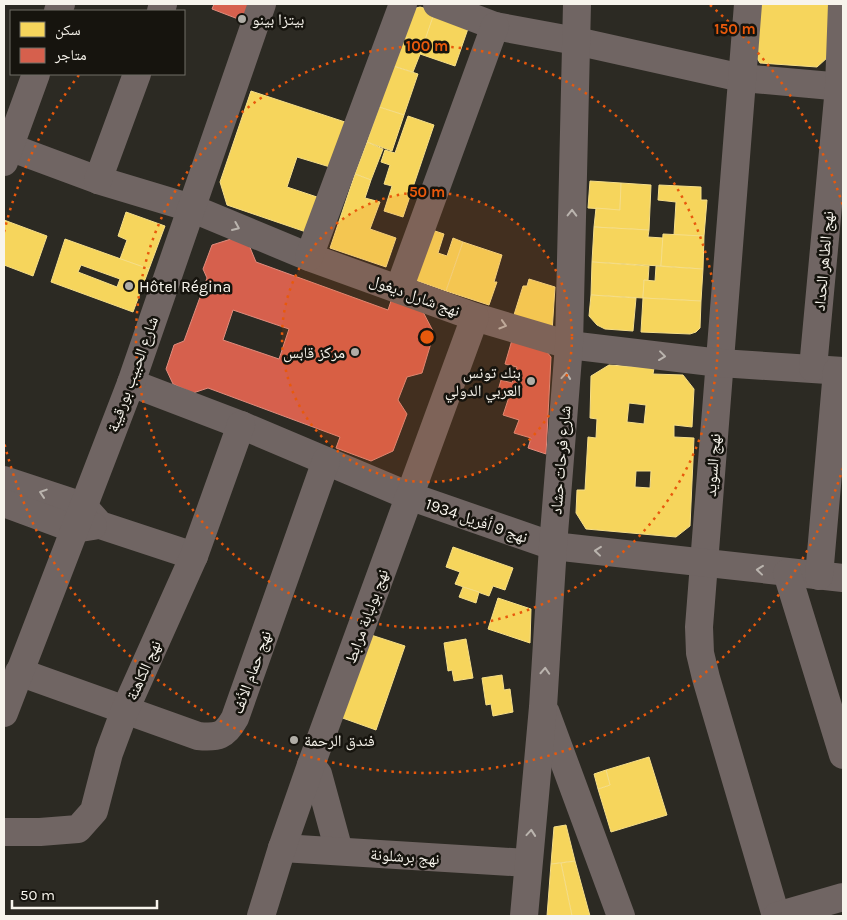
<svg xmlns="http://www.w3.org/2000/svg" width="847" height="920" font-family="Karla,'Noto Naskh Arabic',sans-serif">
<style>
.homes{fill:#f6d55c;stroke:#f6de87;fill-rule:evenodd}
.shops{fill:#d6604d;stroke:#e08c7d;fill-rule:evenodd}
.lines{fill:none;stroke-linecap:round;stroke-linejoin:round}
.minor{stroke:#706563;stroke-width:28}
.oneway{stroke:#bab4ae}
.ring{fill:none;stroke:#e8590c;stroke-width:2.5;stroke-dasharray:2.5 5}
.poi-dot{fill:#b0ada6;stroke:#16140e;stroke-width:2}
.labels{text-anchor:middle;stroke-width:5;stroke-linejoin:round;paint-order:stroke}
.poi-label{font-size:16px;fill:#f7f4ec;stroke:#16140e;text-anchor:start}
.street-label{font-size:16px;fill:#f7f4ec;stroke:#16140e}
.centre{fill:#e8590c;stroke:#16140e;stroke-width:2.5}
.ring-label{font-size:15px;text-anchor:middle;font-weight:bold;fill:#e8590c;stroke:#16140e;stroke-width:5;stroke-linejoin:round;paint-order:stroke}
</style>
<rect width="100%" height="100%" fill="#2c2a23"/>
<g class="homes">
<path d="M 754,4 L 831,4 L 828,57 L 817,67 L 760,63 L 752,50 Z"/>
<path d="M 420,7 L 435,11 L 424,44 L 403,36 L 416,8 Z"/>
<path d="M 435,11 L 470,23 L 455,66 L 420,54 Z"/>
<path d="M 403,36 L 424,44 L 413,72 L 393,66 Z"/>
<path d="M 393,66 L 418,74 L 404,115 L 379,107 Z"/>
<path d="M 251,91 L 345,122 L 330,167 L 297,157 L 287,187 L 320,198 L 309,233 L 227,205 L 220,182 Z"/>
<path d="M 379,107 L 404,115 L 392,151 L 367,142 Z"/>
<path d="M 408,116 L 434,125 L 403,217 L 384,211 L 392,186 L 384,184 L 390,165 L 381,162 L 385,150 L 395,153 Z"/>
<path d="M 367,142 L 383,149 L 371,180 L 355,174 Z"/>
<path d="M 355,174 L 371,180 L 365,198 L 380,202 L 370,229 L 396,238 L 386,267 L 330,248 Z"/>
<path d="M 590,181 L 621,183 L 620,210 L 588,208 Z"/>
<path d="M 621,183 L 651,185 L 649,230 L 594,227 L 596,208 L 620,210 Z"/>
<path d="M 659,185 L 701,187 L 701,200 L 707,200 L 704,236 L 674,235 L 676,202 L 658,200 Z"/>
<path d="M 126,212 L 165,226 L 149,269 L 120,259 L 127,240 L 118,236 Z"/>
<path d="M 4,220 L 47,236 L 33,276 L 4,265 Z"/>
<path d="M 594,227 L 649,230 L 648,237 L 663,238 L 661,266 L 592,262 Z"/>
<path d="M 429,229 L 444,234 L 438,253 L 447,256 L 453,238 L 463,242 L 446,291 L 412,279 Z"/>
<path d="M 663,234 L 704,236 L 703,269 L 661,266 Z"/>
<path d="M 65,239 L 149,269 L 133,312 L 51,282 ZM 81,265 L 120,279 L 117,287 L 78,272 Z"/>
<path d="M 463,242 L 502,255 L 494,282 L 497,282 L 489,305 L 446,291 Z"/>
<path d="M 592,262 L 649,266 L 648,281 L 644,280 L 643,298 L 591,295 Z"/>
<path d="M 656,266 L 703,269 L 701,301 L 643,298 L 644,280 L 655,281 Z"/>
<path d="M 529,279 L 555,287 L 552,332 L 513,318 L 523,286 L 527,286 Z"/>
<path d="M 591,295 L 636,298 L 633,331 L 605,329 L 597,325 L 589,316 Z"/>
<path d="M 643,298 L 701,301 L 700,328 L 696,332 L 690,334 L 641,332 Z"/>
<path d="M 609,365 L 654,368 L 653,374 L 683,375 L 694,389 L 692,427 L 674,425 L 674,437 L 694,438 L 690,526 L 676,537 L 586,529 L 576,513 L 577,490 L 585,490 L 588,437 L 596,438 L 597,419 L 590,418 L 591,376 ZM 629,403 L 646,405 L 644,424 L 627,422 ZM 636,471 L 651,471 L 650,488 L 635,487 Z"/>
<path d="M 453,547 L 513,568 L 505,590 L 493,586 L 489,596 L 455,584 L 460,572 L 446,567 Z"/>
<path d="M 463,587 L 479,592 L 476,603 L 459,597 Z"/>
<path d="M 498,598 L 531,609 L 530,643 L 488,629 Z"/>
<path d="M 365,633 L 405,646 L 376,730 L 337,716 Z"/>
<path d="M 466,639 L 473,678 L 454,681 L 452,670 L 448,671 L 444,643 Z"/>
<path d="M 502,675 L 504,690 L 510,689 L 513,712 L 493,716 L 491,704 L 486,705 L 482,678 Z"/>
<path d="M 649,757 L 667,815 L 611,832 L 598,789 L 610,785 L 606,770 Z"/>
<path d="M 606,770 L 610,785 L 598,789 L 594,774 Z"/>
<path d="M 566,825 L 575,861 L 551,864 L 554,827 Z"/>
<path d="M 575,861 L 590,916 L 572,916 L 561,863 Z"/>
<path d="M 561,863 L 572,916 L 547,916 L 551,864 Z"/>
</g>
<g class="shops">
<path d="M 214,4 L 267,4 L 259,27 L 212,9 Z"/>
<path d="M 231,239 L 249,245 L 256,262 L 388,310 L 392,298 L 421,308 L 434,333 L 422,373 L 407,377 L 398,400 L 407,414 L 393,451 L 371,461 L 336,448 L 340,437 L 208,388 L 193,393 L 173,384 L 166,369 L 174,345 L 184,341 L 207,278 L 203,269 L 212,245 ZM 233,310 L 289,329 L 279,359 L 223,340 Z"/>
<path d="M 512,340 L 547,352 L 551,357 L 546,454 L 528,448 L 531,438 L 514,433 L 519,420 L 503,415 L 509,397 L 497,394 L 501,380 L 512,383 L 517,367 L 505,364 Z"/>
</g>
<g class="lines">
<g class="minor">
<path d="M 437,4 L 495,26 L 576,41 L 742,78 L 843,87"/>
<path d="M 748,4 L 699,627 L 700,653 L 706,678 L 776,916"/>
<path d="M 58,11 L 61,4"/>
<path d="M 161,11 L 163,4"/>
<path d="M 4,145 L 98,180 L 191,208 L 309,257 L 475,317 L 569,345 L 720,363 L 843,371"/>
<path d="M 4,162 L 36,74"/>
<path d="M 98,180 L 137,74"/>
<path d="M 309,257 L 403,4"/>
<path d="M 399,289 L 495,26"/>
<path d="M 813,368 L 839,87 L 842,4"/>
<path d="M 131,383 L 241,425 L 409,496 L 553,546 L 843,578"/>
<path d="M 4,480 L 83,506 L 100,525 L 194,556"/>
<path d="M 4,503 L 74,529 L 93,526"/>
<path d="M 787,573 L 843,755"/>
<path d="M 819,576 L 837,371"/>
<path d="M 19,672 L 198,736 C 218,738 225,736 235,718 L 326,461"/>
<path d="M 4,713 L 131,383 L 262,4"/>
<path d="M 546,713 L 621,916"/>
<path d="M 311,765 L 318,774 L 339,851"/>
<path d="M 4,832 L 40,832 L 78,829 L 94,811 L 109,753 L 125,710 L 194,556 L 241,425"/>
<path d="M 282,848 L 528,863"/>
<path d="M 261,916 L 282,848 L 311,765 L 475,317"/>
<path d="M 524,916 L 543,707 L 553,546 L 569,345 L 577,4"/>
<path d="M 777,916 L 843,897"/>
</g>
</g>
<defs><path id="oneway-chevron" d="M-2-3.5L2.5 0L-2 3.5" fill="none" stroke-width="1.6" stroke-linecap="round" stroke-linejoin="round" transform="scale(1.25)"/></defs>
<g class="oneway">
<use href="#oneway-chevron" transform="translate(572 213) rotate(-89)"/>
<use href="#oneway-chevron" transform="translate(236 227) rotate(23)"/>
<use href="#oneway-chevron" transform="translate(503 325) rotate(17)"/>
<use href="#oneway-chevron" transform="translate(662 356) rotate(7)"/>
<use href="#oneway-chevron" transform="translate(566 376) rotate(-85)"/>
<use href="#oneway-chevron" transform="translate(43 493) rotate(-162)"/>
<use href="#oneway-chevron" transform="translate(598 551) rotate(-174)"/>
<use href="#oneway-chevron" transform="translate(760 570) rotate(-174)"/>
<use href="#oneway-chevron" transform="translate(545 671) rotate(-87)"/>
<use href="#oneway-chevron" transform="translate(531 833) rotate(-85)"/>
</g>
<circle cx="427" cy="337" r="145" fill="#e8590c" fill-opacity=".12"/>
<g class="ring">
<circle cx="427" cy="337" r="145"/>
<circle cx="427" cy="337" r="291"/>
<path d="M843 468A436 436 0 0 1 4 442M4 232A436 436 0 0 1 79 75M710 5A436 436 0 0 1 843 206"/>
</g>
<g class="poi-dot">
<circle cx="242" cy="19" r="5"/>
<circle cx="129" cy="286" r="5"/>
<circle cx="355" cy="352" r="5"/>
<circle cx="531" cy="381" r="5"/>
<circle cx="294" cy="740" r="5"/>
</g>
<g class="labels">
<g class="poi-label">
<text x="252" y="25">بيتزا بينو</text>
<text x="139" y="292">Hôtel Régina</text>
<text x="345" y="358" text-anchor="end">مركز قابس</text>
<text x="521" y="378" text-anchor="end">بنك تونس<tspan x="521" dy="18">العربي الدولي</tspan></text>
<text x="304" y="746">فندق الرحمة</text>
</g>
<g class="street-label">
<text transform="translate(823 261) rotate(-85)" y="6">نهج الطاهر الحداد</text>
<text transform="translate(415 295) rotate(20)" y="6">نهج شارل ديغول</text>
<text transform="translate(132 374) rotate(-70)" y="6">شارع الحبيب بورقيبة</text>
<text transform="translate(560 460) rotate(-85)" y="6">شارع فرحات حشاد</text>
<text transform="translate(712 465) rotate(-86)" y="6">نهج السويد</text>
<text transform="translate(477 520) rotate(19)" y="6">نهج 9 أفريل 1934</text>
<text transform="translate(366 616) rotate(-70)" y="6">نهج بولبابة مرابط</text>
<text transform="translate(143 670) rotate(-66)" y="6">نهج الكاهنة</text>
<text transform="translate(251 672) rotate(-70)" y="6">نهج حمام الأنف</text>
<text transform="translate(405 856) rotate(4)" y="6">نهج برشلونة</text>
</g>
</g>
<circle cx="427" cy="337" r="8" class="centre"/>
<g class="ring-label">
<text x="735" y="34">150 m</text>
<text x="427" y="51">100 m</text>
<text x="427" y="197">50 m</text>
</g>
<rect width="847" height="920" fill="none" stroke="#f7f4ec" stroke-width="10"/>
<rect x="10" y="10" width="175" height="65" fill="#16140e" stroke="#706e67"/>
<rect x="20" y="22" width="25" height="15" fill="#f6d55c" stroke="#706e67"/>
<text x="55" y="35" font-size="15" fill="#f7f4ec">سكن</text>
<rect x="20" y="48" width="25" height="15" fill="#d6604d" stroke="#706e67"/>
<text x="55" y="60" font-size="15" fill="#f7f4ec">متاجر</text>
<path d="M12 900v8h145v-8" fill="none" stroke="#f7f4ec" stroke-width="2.5"/>
<text x="20" y="900" font-size="15" fill="#f7f4ec" stroke="#16140e" stroke-width="4" paint-order="stroke">50 m</text>
</svg>
